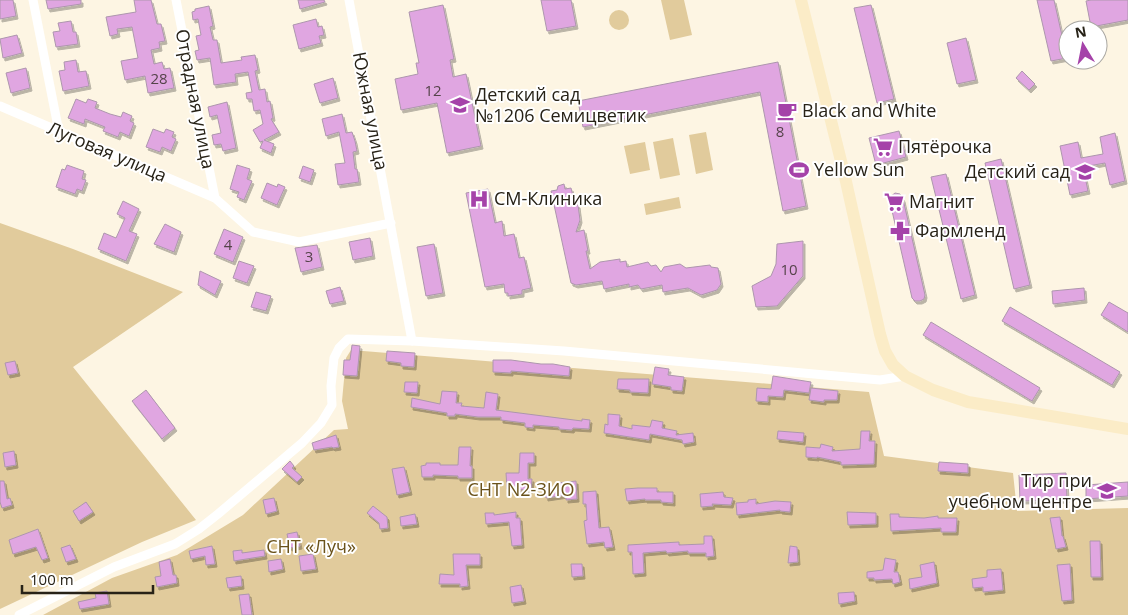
<svg xmlns="http://www.w3.org/2000/svg" width="1128" height="615" font-family="'Open Sans',sans-serif">
<style>
.green{fill:#e1cb9c}
.building{fill:#e0a6e1;stroke:#ad96ad;filter:url(#shadow)}
.lines{fill:none;stroke-linecap:round;stroke-linejoin:round}
.minor{stroke:#fff;stroke-width:9}
.secondary{stroke:#fbecc7;stroke-width:12}
.labels{text-anchor:middle;stroke-width:4;stroke-linejoin:round;paint-order:stroke}
.number-label{font-size:15px;fill:#55434a}
.poi-label{font-size:18px;fill:#272217;stroke:#fff;text-anchor:start}
.street-label{font-size:18px;fill:#272217;stroke:#fff}
.park-label{font-size:18px;fill:#6a521a;stroke:#fff}
</style>
<defs>
<filter id="shadow"><feDropShadow dx="2" dy="3" stdDeviation="0" flood-color="#0004"/></filter>
</defs>
<rect width="100%" height="100%" fill="#fdf5e3"/>
<g class="green">
<path d="M 661,0 L 684,0 L 692,35 L 670,40 Z"/>
<circle cx="619" cy="20" r="10"/>
<path d="M 706,132 L 713,170 L 696,174 L 689,135 Z"/>
<path d="M 673,138 L 680,175 L 660,179 L 653,142 Z"/>
<path d="M 645,142 L 650,170 L 630,174 L 624,146 Z"/>
<path d="M 679,197 L 681,208 L 646,215 L 644,204 Z"/>
<path d="M 0,223 L 73,249 L 183,292 L 73,367 L 196,520 L 142,542 L 0,609 Z"/>
<path d="M 351,350 L 869,392 L 884,456 L 1013,473 L 1017,511 L 1128,508 L 1128,615 L 43,615 L 112,578 L 177,555 L 243,515 L 334,430 L 348,429 L 342,401 L 346,358 Z"/>
</g>
<g class="building">
<path d="M 0,0 L 13,0 L 16,16 L 0,19 Z"/>
<path d="M 46,0 L 81,0 L 81,4 L 48,9 Z"/>
<path d="M 134,0 L 151,0 L 157,24 L 161,24 L 165,41 L 159,42 L 160,48 L 151,50 L 154,64 L 162,62 L 164,69 L 170,68 L 174,88 L 148,93 L 145,76 L 125,80 L 121,61 L 138,58 L 132,27 L 117,29 L 118,34 L 110,36 L 106,17 L 136,12 Z"/>
<path d="M 298,0 L 324,0 L 325,2 L 300,9 Z"/>
<path d="M 541,0 L 571,0 L 576,26 L 547,31 Z"/>
<path d="M 1037,0 L 1054,0 L 1067,58 L 1051,61 Z"/>
<path d="M 1091,0 L 1128,0 L 1128,20 L 1091,27 L 1086,1 Z"/>
<path d="M 443,5 L 454,59 L 450,60 L 453,77 L 466,74 L 481,146 L 447,153 L 437,103 L 401,110 L 395,79 L 418,74 L 416,63 L 419,63 L 409,12 Z"/>
<path d="M 871,5 L 894,99 L 877,103 L 854,8 Z"/>
<path d="M 209,6 L 213,26 L 210,27 L 213,40 L 217,40 L 221,63 L 242,60 L 241,57 L 255,55 L 258,70 L 255,71 L 259,90 L 265,89 L 267,102 L 270,101 L 273,118 L 271,119 L 279,132 L 264,140 L 274,144 L 271,153 L 260,148 L 263,141 L 260,142 L 253,130 L 263,124 L 260,110 L 254,111 L 252,99 L 247,99 L 246,93 L 252,92 L 248,72 L 235,74 L 236,82 L 214,85 L 210,58 L 197,60 L 195,51 L 199,50 L 196,36 L 201,35 L 198,19 L 193,20 L 192,12 L 195,11 L 195,9 Z"/>
<path d="M 316,19 L 318,27 L 322,26 L 324,35 L 319,36 L 321,43 L 299,49 L 293,25 Z"/>
<path d="M 71,21 L 73,32 L 76,32 L 78,44 L 56,47 L 53,32 L 60,31 L 58,23 Z"/>
<path d="M 17,35 L 22,53 L 3,58 L 0,39 Z"/>
<path d="M 966,38 L 976,80 L 957,84 L 947,43 Z"/>
<path d="M 76,60 L 78,72 L 86,71 L 89,86 L 63,91 L 59,71 L 65,70 L 64,62 Z"/>
<path d="M 778,62 L 806,206 L 783,211 L 760,92 L 583,127 L 578,101 Z"/>
<path d="M 26,68 L 30,88 L 11,93 L 6,73 Z"/>
<path d="M 1022,71 L 1035,84 L 1029,90 L 1016,78 Z"/>
<path d="M 333,78 L 338,98 L 320,103 L 314,84 Z"/>
<path d="M 76,99 L 86,103 L 88,99 L 97,102 L 95,108 L 110,114 L 121,117 L 123,112 L 132,116 L 130,121 L 134,123 L 129,136 L 120,132 L 118,137 L 103,131 L 105,127 L 85,119 L 84,124 L 68,118 Z"/>
<path d="M 227,102 L 236,148 L 223,151 L 221,144 L 214,145 L 212,135 L 221,133 L 217,115 L 210,117 L 208,107 Z"/>
<path d="M 342,114 L 346,133 L 352,132 L 355,141 L 357,151 L 353,152 L 355,169 L 357,169 L 359,182 L 338,185 L 335,164 L 345,163 L 339,132 L 326,136 L 322,119 Z"/>
<path d="M 153,129 L 164,133 L 166,129 L 174,132 L 172,137 L 176,139 L 171,151 L 162,147 L 160,152 L 146,147 Z"/>
<path d="M 899,131 L 906,157 L 876,165 L 869,138 Z"/>
<path d="M 1115,133 L 1125,181 L 1110,185 L 1105,163 L 1083,167 L 1088,191 L 1070,195 L 1060,146 L 1078,142 L 1081,158 L 1103,154 L 1100,137 Z"/>
<path d="M 1001,159 L 1030,285 L 1014,289 L 985,163 Z"/>
<path d="M 67,165 L 84,171 L 82,179 L 86,180 L 82,191 L 77,189 L 75,194 L 56,187 L 62,169 L 65,170 Z"/>
<path d="M 237,165 L 250,169 L 247,179 L 252,181 L 244,200 L 237,197 L 239,192 L 230,189 Z"/>
<path d="M 303,166 L 314,170 L 310,182 L 299,178 Z"/>
<path d="M 946,174 L 975,295 L 961,299 L 931,177 Z"/>
<path d="M 267,183 L 277,187 L 278,184 L 285,187 L 277,205 L 261,198 Z"/>
<path d="M 564,184 L 565,189 L 571,188 L 575,204 L 578,205 L 580,220 L 576,232 L 584,230 L 588,251 L 586,251 L 590,269 L 600,262 L 620,259 L 620,262 L 626,261 L 627,267 L 648,262 L 651,266 L 656,265 L 661,272 L 664,267 L 680,264 L 686,268 L 710,265 L 711,267 L 718,268 L 721,284 L 717,290 L 701,295 L 688,288 L 663,292 L 662,285 L 641,289 L 638,285 L 629,287 L 629,284 L 604,289 L 602,281 L 576,285 L 571,283 L 551,191 L 557,190 L 558,186 Z"/>
<path d="M 488,189 L 495,223 L 502,221 L 504,236 L 514,234 L 519,258 L 524,257 L 531,288 L 522,290 L 522,294 L 508,296 L 508,293 L 505,293 L 504,284 L 485,287 L 466,193 Z"/>
<path d="M 895,193 L 900,194 L 903,199 L 925,295 L 924,299 L 920,301 L 915,301 L 912,298 L 890,202 L 890,197 Z"/>
<path d="M 123,201 L 139,209 L 129,231 L 137,234 L 126,261 L 98,249 L 104,233 L 116,238 L 125,218 L 117,214 Z"/>
<path d="M 165,224 L 181,232 L 174,252 L 154,244 Z"/>
<path d="M 224,229 L 243,237 L 233,262 L 214,254 Z"/>
<path d="M 370,238 L 373,256 L 353,260 L 349,242 Z"/>
<path d="M 803,241 L 803,276 L 777,306 L 756,307 L 752,286 L 771,276 L 776,264 L 777,244 Z"/>
<path d="M 434,244 L 443,293 L 426,296 L 417,247 Z"/>
<path d="M 317,245 L 322,267 L 301,272 L 295,248 Z"/>
<path d="M 239,261 L 254,266 L 247,283 L 233,278 Z"/>
<path d="M 200,271 L 221,281 L 215,295 L 198,285 Z"/>
<path d="M 340,287 L 344,301 L 330,304 L 326,291 Z"/>
<path d="M 1084,288 L 1085,300 L 1053,304 L 1052,291 Z"/>
<path d="M 256,292 L 271,296 L 266,311 L 251,307 Z"/>
<path d="M 1109,302 L 1128,313 L 1128,332 L 1101,315 Z"/>
<path d="M 1010,307 L 1120,372 L 1112,385 L 1002,321 Z"/>
<path d="M 931,322 L 1040,388 L 1032,401 L 923,335 Z"/>
<path d="M 352,345 L 360,346 L 357,376 L 343,375 L 344,360 L 350,360 Z"/>
<path d="M 387,351 L 415,353 L 414,367 L 401,366 L 401,363 L 386,361 Z"/>
<path d="M 493,360 L 511,360 L 541,364 L 553,364 L 570,367 L 569,376 L 511,371 L 511,373 L 493,372 Z"/>
<path d="M 15,361 L 18,373 L 8,375 L 5,363 Z"/>
<path d="M 655,367 L 669,369 L 668,375 L 684,377 L 682,391 L 671,390 L 671,387 L 652,384 Z"/>
<path d="M 773,376 L 811,382 L 809,393 L 784,390 L 783,397 L 768,396 L 768,402 L 756,401 L 757,388 L 771,389 Z"/>
<path d="M 618,379 L 649,379 L 648,393 L 630,392 L 630,390 L 617,389 Z"/>
<path d="M 405,382 L 418,382 L 417,393 L 404,392 Z"/>
<path d="M 811,388 L 838,391 L 837,400 L 824,400 L 824,402 L 809,400 Z"/>
<path d="M 146,390 L 175,428 L 162,439 L 132,401 Z"/>
<path d="M 442,391 L 457,392 L 456,403 L 462,403 L 461,406 L 484,408 L 486,392 L 498,394 L 496,410 L 582,421 L 582,419 L 590,420 L 589,429 L 573,428 L 572,430 L 559,429 L 559,427 L 533,425 L 533,428 L 525,427 L 525,423 L 501,420 L 501,417 L 478,417 L 455,414 L 455,416 L 447,416 L 447,413 L 411,407 L 412,398 L 440,404 Z"/>
<path d="M 608,414 L 620,415 L 619,426 L 632,429 L 632,425 L 650,427 L 652,420 L 663,422 L 662,428 L 677,431 L 676,435 L 693,433 L 694,442 L 683,444 L 682,440 L 650,434 L 649,440 L 604,433 L 605,424 L 608,425 Z"/>
<path d="M 778,431 L 804,433 L 803,442 L 777,439 Z"/>
<path d="M 861,431 L 870,431 L 869,441 L 875,441 L 874,464 L 841,465 L 841,462 L 817,457 L 817,458 L 806,457 L 806,447 L 820,448 L 821,444 L 833,447 L 832,451 L 860,449 Z"/>
<path d="M 336,435 L 339,447 L 333,448 L 332,447 L 314,450 L 312,443 Z"/>
<path d="M 459,447 L 471,447 L 470,466 L 472,466 L 472,478 L 458,478 L 458,476 L 433,475 L 433,477 L 422,477 L 421,466 L 426,465 L 426,463 L 440,463 L 440,465 L 458,465 Z"/>
<path d="M 14,451 L 16,465 L 5,467 L 3,453 Z"/>
<path d="M 520,453 L 534,453 L 534,463 L 528,463 L 528,479 L 532,479 L 531,490 L 507,489 L 506,473 L 519,473 Z"/>
<path d="M 290,461 L 294,466 L 292,468 L 302,477 L 297,482 L 282,469 Z"/>
<path d="M 939,462 L 968,464 L 968,473 L 938,471 Z"/>
<path d="M 404,467 L 410,492 L 397,495 L 392,469 Z"/>
<path d="M 1066,473 L 1067,500 L 1020,501 L 1019,475 Z"/>
<path d="M 0,481 L 4,481 L 7,499 L 10,498 L 12,505 L 2,508 L 0,502 Z"/>
<path d="M 576,481 L 577,499 L 566,500 L 566,495 L 546,498 L 545,489 L 559,487 L 558,483 Z"/>
<path d="M 1128,482 L 1128,496 L 1086,499 L 1086,485 Z"/>
<path d="M 638,488 L 657,488 L 657,492 L 673,492 L 673,503 L 661,502 L 661,500 L 645,500 L 645,499 L 627,501 L 625,489 Z"/>
<path d="M 596,491 L 599,528 L 609,527 L 613,547 L 605,548 L 604,542 L 587,544 L 584,521 L 587,520 L 586,504 L 583,504 L 583,492 Z"/>
<path d="M 723,492 L 724,497 L 733,498 L 731,505 L 712,504 L 713,506 L 701,507 L 700,494 Z"/>
<path d="M 274,498 L 277,511 L 266,514 L 263,500 Z"/>
<path d="M 756,499 L 756,504 L 775,501 L 791,502 L 790,512 L 780,511 L 780,510 L 737,515 L 736,503 L 748,502 L 748,500 Z"/>
<path d="M 86,502 L 93,512 L 79,521 L 73,511 Z"/>
<path d="M 373,506 L 387,517 L 388,528 L 380,529 L 379,523 L 367,513 Z"/>
<path d="M 516,512 L 516,518 L 520,518 L 522,545 L 512,546 L 509,522 L 486,524 L 485,513 L 494,513 L 494,515 Z"/>
<path d="M 847,512 L 876,513 L 876,524 L 848,525 Z"/>
<path d="M 415,514 L 417,524 L 401,526 L 400,517 Z"/>
<path d="M 890,514 L 899,514 L 899,517 L 924,518 L 938,516 L 938,518 L 957,518 L 956,532 L 941,532 L 941,528 L 891,531 Z"/>
<path d="M 1060,517 L 1062,536 L 1063,536 L 1066,547 L 1056,549 L 1050,518 Z"/>
<path d="M 38,529 L 48,558 L 42,560 L 36,547 L 13,554 L 9,540 Z"/>
<path d="M 297,532 L 300,546 L 290,548 L 287,534 Z"/>
<path d="M 704,536 L 712,536 L 714,556 L 706,557 L 706,553 L 688,553 L 688,551 L 667,553 L 666,551 L 643,553 L 644,573 L 633,574 L 632,552 L 628,552 L 628,545 L 679,542 L 679,545 L 704,544 Z"/>
<path d="M 1090,541 L 1100,541 L 1101,577 L 1091,577 Z"/>
<path d="M 70,545 L 76,559 L 66,562 L 61,548 Z"/>
<path d="M 212,546 L 215,564 L 206,565 L 205,556 L 191,559 L 189,551 Z"/>
<path d="M 790,546 L 797,547 L 798,562 L 788,563 Z"/>
<path d="M 242,550 L 242,553 L 264,550 L 265,556 L 234,561 L 233,551 Z"/>
<path d="M 313,554 L 316,569 L 301,571 L 299,556 Z"/>
<path d="M 453,554 L 480,554 L 480,565 L 466,565 L 468,586 L 460,587 L 460,584 L 439,584 L 440,574 L 454,575 Z"/>
<path d="M 885,558 L 896,560 L 894,572 L 898,572 L 900,582 L 893,584 L 892,579 L 874,580 L 874,578 L 867,578 L 867,572 L 883,570 Z"/>
<path d="M 170,559 L 173,575 L 176,575 L 177,583 L 157,587 L 155,577 L 161,576 L 159,562 Z"/>
<path d="M 281,559 L 283,569 L 269,572 L 268,561 Z"/>
<path d="M 934,562 L 937,583 L 910,589 L 909,579 L 922,577 L 920,565 Z"/>
<path d="M 571,564 L 582,564 L 583,576 L 572,577 Z"/>
<path d="M 1070,564 L 1072,600 L 1062,601 L 1057,565 Z"/>
<path d="M 1001,569 L 1003,590 L 983,592 L 983,587 L 973,588 L 972,579 L 987,577 L 987,570 Z"/>
<path d="M 241,576 L 242,586 L 228,588 L 226,578 Z"/>
<path d="M 521,585 L 524,601 L 512,603 L 510,587 Z"/>
<path d="M 107,591 L 109,604 L 80,609 L 78,602 L 96,598 L 95,593 Z"/>
<path d="M 854,592 L 855,601 L 839,604 L 838,593 Z"/>
<path d="M 249,594 L 252,615 L 242,615 L 239,595 Z"/>
</g>
<g class="lines">
<g class="minor">
<path d="M 33,0 L 59,132"/>
<path d="M 176,0 L 215,198"/>
<path d="M 349,0 L 412,341"/>
<path d="M 0,106 L 215,198 L 253,232 L 299,242 L 391,223"/>
<path d="M 19,615 L 114,567 L 175,544 L 199,529 L 218,514 L 302,443 L 321,423 L 332,405 L 331,386 L 334,358 L 339,348 L 348,339 L 412,341 L 564,351 L 880,380 L 905,376"/>
</g>
<path class="secondary" d="M 801,0 L 845,177 L 880,334 L 885,351 L 893,365 L 905,376 L 933,390 L 968,402 L 1128,429"/>
</g>
<defs>
<symbol id="school-bare" viewBox="-9 -9 18 18"><path d="M0-5L7-2L0 1L-7-2ZM-4 1L0 2.5L4 1V4Q0 6-4 4Z" fill="#a542a9" stroke="#fff" stroke-width="2.5" paint-order="stroke"/></symbol>
<symbol id="cafe-bare" viewBox="-9 -9 18 18"><path d="M-5.5-4.5H6V0H3Q3 3.5 0 3.5H-2.5Q-5.5 3.5-5.5 0ZM3-3.2v2h1.7v-2ZM-6 4.5H4V6H-6Z" fill="#a542a9" stroke="#fff" stroke-width="2.5" paint-order="stroke"/></symbol>
<symbol id="supermarket-bare" viewBox="-9 -9 18 18"><path d="M-6-5.5h2.5l.6 2H6L4.5 2H-2.5L-4.4-4H-6ZM-1.5 3.2a1.3 1.3 0 1 0 .1 0ZM3 3.2a1.3 1.3 0 1 0 .1 0Z" fill="#a542a9" stroke="#fff" stroke-width="2.5" paint-order="stroke"/></symbol>
<symbol id="stadium-bare" viewBox="-9 -9 18 18"><path d="M0-5a6.5 5 0 1 0 0 10a6.5 5 0 1 0 0-10ZM-3.5-1.8h7v3.6h-7Z" fill="#a542a9" stroke="#fff" stroke-width="2.5" paint-order="stroke"/></symbol>
<symbol id="hospital-bare" viewBox="-9 -9 18 18"><path d="M-5-5h3v3.5h4V-5h3V5h-3V1.5h-4V5h-3Z" fill="#a542a9" stroke="#fff" stroke-width="2.5" paint-order="stroke"/></symbol>
<symbol id="pharmacy-bare" viewBox="-9 -9 18 18"><path d="M-2-6h4v4h4v4h-4v4h-4v-4h-4v-4h4Z" fill="#a542a9" stroke="#fff" stroke-width="2.5" paint-order="stroke"/></symbol>
<symbol id="university-bare" viewBox="-9 -9 18 18"><path d="M0-5L7-2L0 1L-7-2ZM-4 1L0 2.5L4 1V4Q0 6-4 4Z" fill="#a542a9" stroke="#fff" stroke-width="2.5" paint-order="stroke"/></symbol>
</defs>
<g fill-rule="evenodd">
<use href="#school-bare" x="446" y="91" width="28" height="28"/>
<use href="#cafe-bare" x="773" y="97" width="28" height="28"/>
<use href="#supermarket-bare" x="869" y="133" width="28" height="28"/>
<use href="#stadium-bare" x="785" y="156" width="28" height="28"/>
<use href="#school-bare" x="1071" y="158" width="28" height="28"/>
<use href="#hospital-bare" x="465" y="185" width="28" height="28"/>
<use href="#supermarket-bare" x="880" y="188" width="28" height="28"/>
<use href="#pharmacy-bare" x="886" y="217" width="28" height="28"/>
<use href="#university-bare" x="1093" y="477" width="28" height="28"/>
</g>
<g class="labels">
<g class="number-label">
<text x="159" y="84">28</text>
<text x="433" y="96">12</text>
<text x="780" y="137">8</text>
<text x="228" y="250">4</text>
<text x="309" y="262">3</text>
<text x="789" y="275">10</text>
</g>
<g class="poi-label">
<text x="475" y="101">Детский сад<tspan x="475" dy="21">№1206 Семицветик</tspan></text>
<text x="802" y="117">Black and White</text>
<text x="898" y="153">Пятёрочка</text>
<text x="814" y="176">Yellow Sun</text>
<text x="1070" y="178" text-anchor="end">Детский сад</text>
<text x="494" y="205">СМ-Клиника</text>
<text x="909" y="208">Магнит</text>
<text x="915" y="237">Фармленд</text>
<text x="1092" y="487" text-anchor="end">Тир при<tspan x="1092" dy="21">учебном центре</tspan></text>
</g>
<g class="street-label">
<text transform="translate(195 99) rotate(79)" y="6">Отрадная улица</text>
<text transform="translate(370 111) rotate(79)" y="6">Южная улица</text>
<text transform="translate(107 152) rotate(23)" y="6">Луговая улица</text>
</g>
<g class="park-label">
<text x="521" y="496">СНТ N2-ЗИО</text>
<text x="311" y="553">СНТ «Луч»</text>
</g>
</g>
<g transform="translate(1083 45) rotate(350)"><circle r="24" fill="#ffffff" stroke="#a9a7a2"/>
<path d="M0-4L9 19L0 12L-9 19Z" fill="#a542a9"/>
<text y="-8" font-size="14" font-weight="bold" text-anchor="middle" fill="#272217">N</text>
</g>
<path d="M22 585v8h131v-8" fill="none" stroke="#272217" stroke-width="2.5"/>
<text x="30" y="585" font-size="15" fill="#272217" stroke="#ffffff" stroke-width="4" paint-order="stroke">100 m</text>
</svg>
